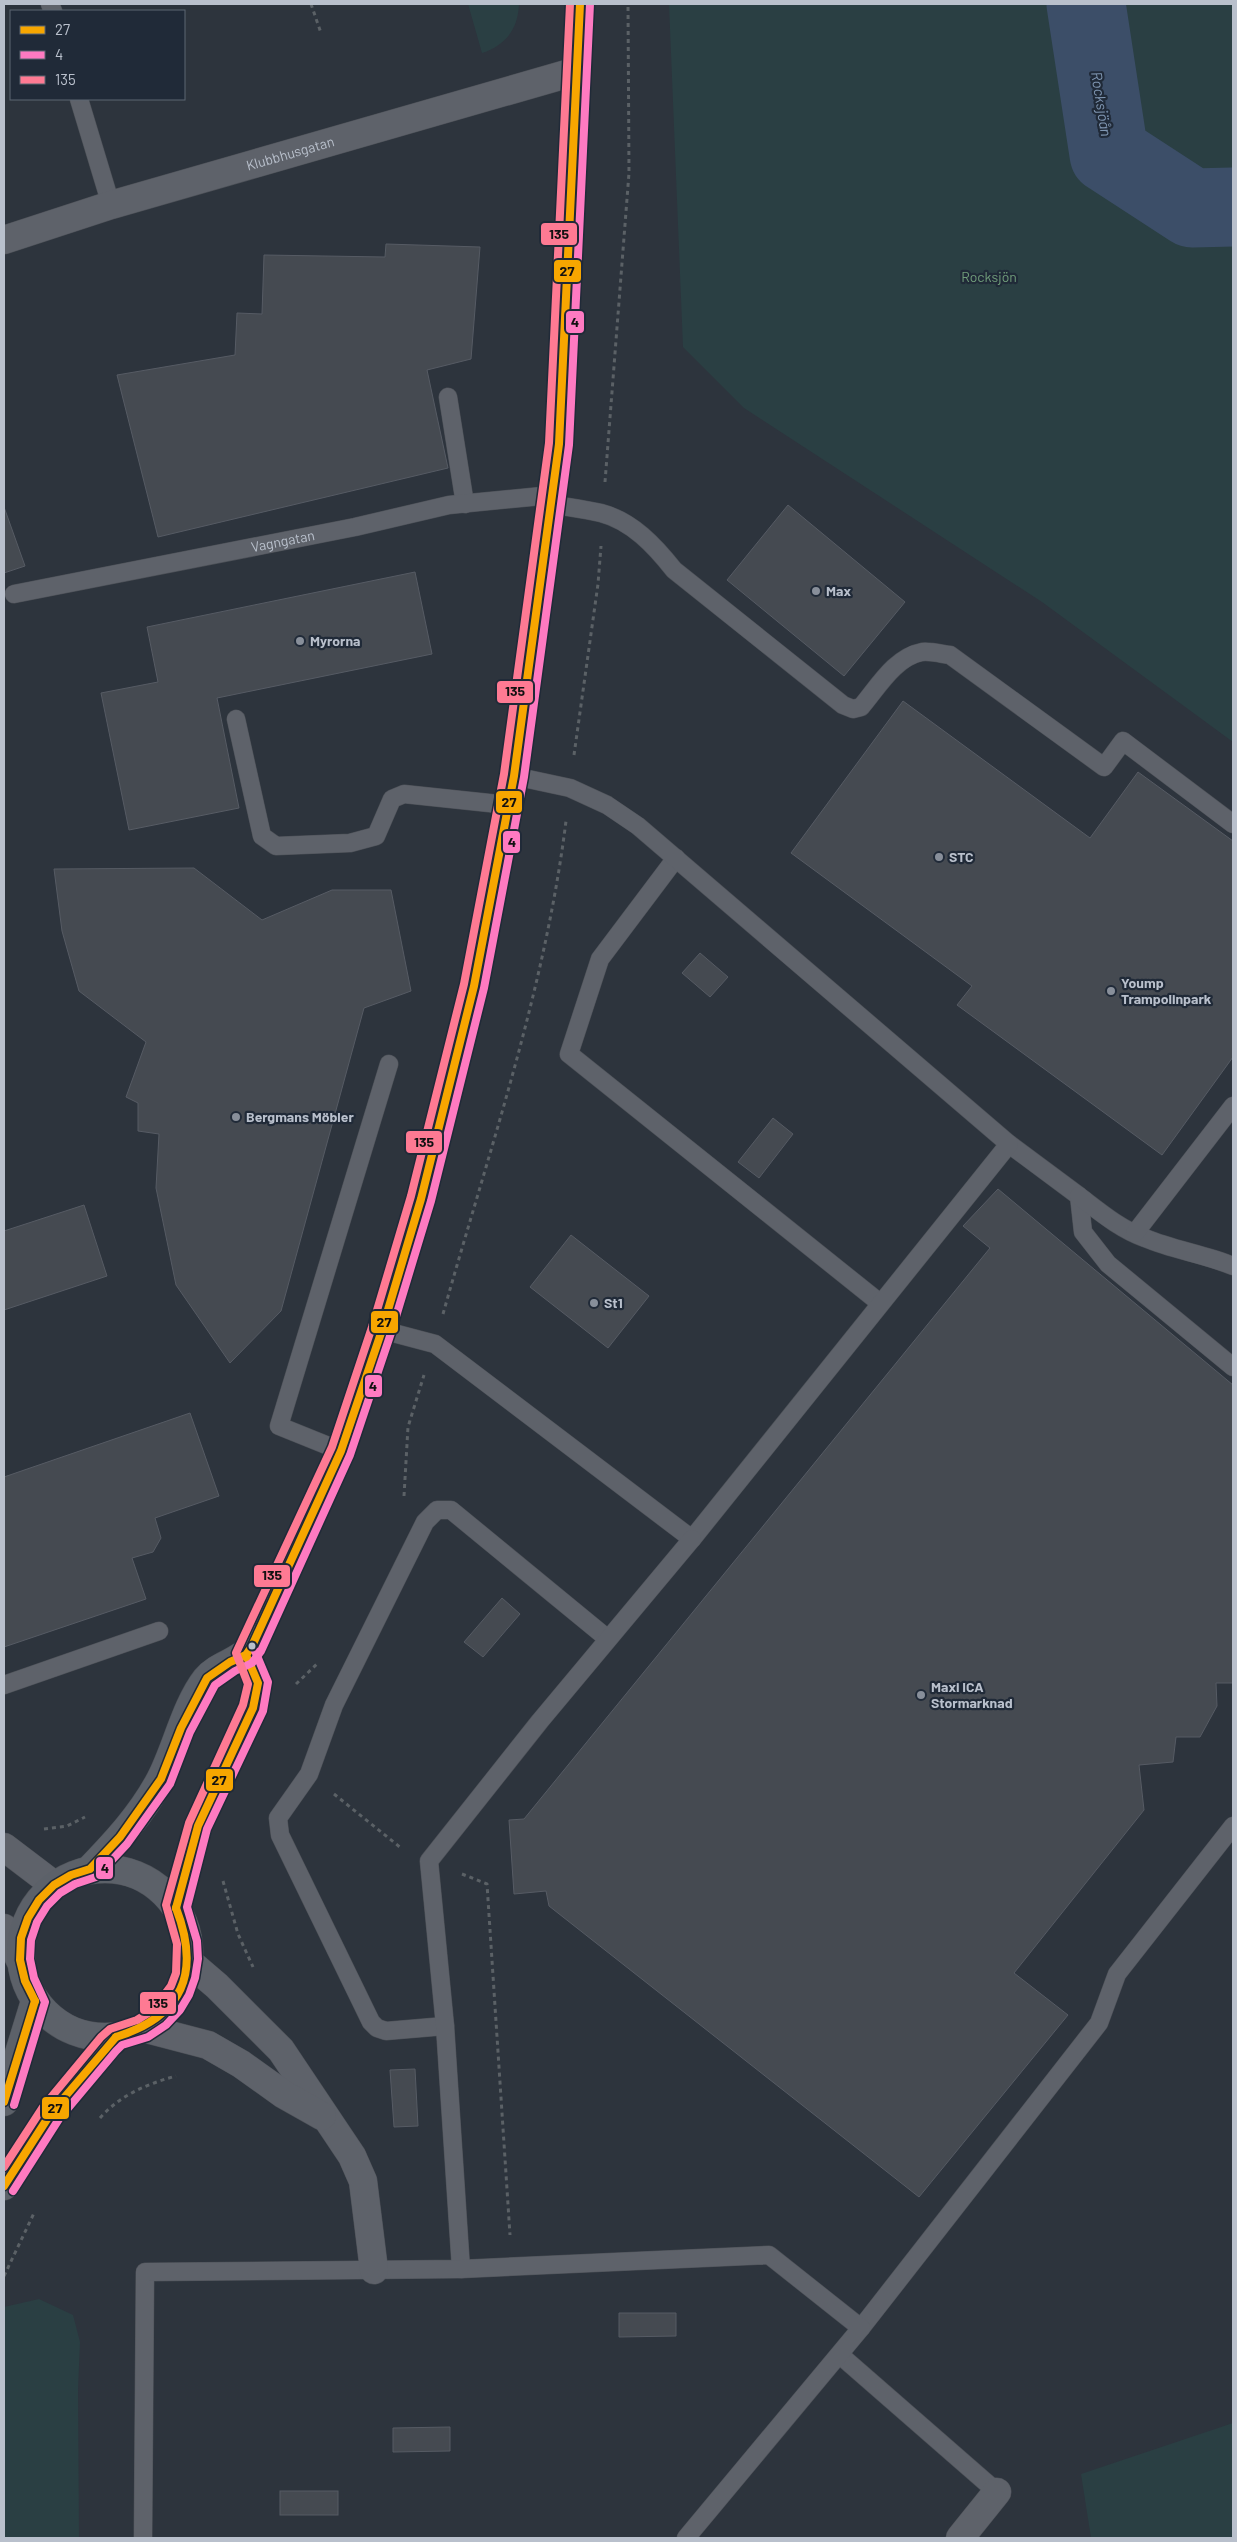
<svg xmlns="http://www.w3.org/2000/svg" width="1237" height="2542" font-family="Barlow,sans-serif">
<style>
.green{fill:#2a3f43}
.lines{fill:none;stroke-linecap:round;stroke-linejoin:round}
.river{stroke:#3c4e68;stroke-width:79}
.building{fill:#454a51;stroke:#565b64}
.lane-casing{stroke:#4c5057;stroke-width:19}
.street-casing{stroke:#4c5057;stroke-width:29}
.secondary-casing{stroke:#4c5057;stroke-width:29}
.path{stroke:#5b6166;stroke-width:3;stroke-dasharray:4 4;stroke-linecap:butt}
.lane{stroke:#5e626a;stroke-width:18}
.street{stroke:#5e626a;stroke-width:28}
.secondary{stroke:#5c6169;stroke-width:28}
.bus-1-casing{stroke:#202a38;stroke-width:11}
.bus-2-casing{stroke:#202a38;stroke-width:11}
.bus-3-casing{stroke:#202a38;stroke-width:11}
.bus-1{stroke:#f7a600;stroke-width:8}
.bus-2{stroke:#fe7ac1;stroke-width:8}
.bus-3{stroke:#fe7a93;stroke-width:8}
.poi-dot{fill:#888f9a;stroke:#202a38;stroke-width:2}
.bus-dot{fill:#b9c0cc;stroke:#202a38;stroke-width:2}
.labels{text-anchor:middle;stroke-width:4.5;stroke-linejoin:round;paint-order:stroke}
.street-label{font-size:14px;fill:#b9c0cc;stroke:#202a38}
.park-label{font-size:14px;fill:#709d7a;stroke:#202a38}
.poi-label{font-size:14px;font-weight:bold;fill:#b9c0cc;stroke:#202a38;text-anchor:start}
.water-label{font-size:15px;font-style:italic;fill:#8097b3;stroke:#202a38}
.line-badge{stroke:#202a38;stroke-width:2}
.pale-badge-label{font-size:14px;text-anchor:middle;font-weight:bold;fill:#111}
</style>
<rect width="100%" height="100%" fill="#2d343d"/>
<g class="green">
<path d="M 468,4 L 519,4 C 518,29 506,45 482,53 Z"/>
<path d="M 669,4 L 1233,4 L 1233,742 L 1042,602 L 744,408 L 683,347 Z"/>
<path d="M 39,2299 L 73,2315 L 80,2342 L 78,2389 L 79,2538 L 4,2538 L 4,2307 Z"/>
<path d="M 1233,2423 L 1233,2538 L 1091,2538 L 1081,2474 Z"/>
</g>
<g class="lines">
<path class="river" d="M 1086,4 L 1109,154 L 1192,208 L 1233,207"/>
</g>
<g class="building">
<path d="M 386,244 L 480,247 L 471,359 L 427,370 L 448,468 L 158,537 L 117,375 L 235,355 L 237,313 L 262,314 L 264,255 L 385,257 Z"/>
<path d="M 788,505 L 905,602 L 844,676 L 727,580 Z"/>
<path d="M 4,507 L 25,566 L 4,573 Z"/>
<path d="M 415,572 L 432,654 L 217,698 L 239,808 L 129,830 L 101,693 L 158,682 L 147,627 Z"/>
<path d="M 903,701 L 1090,838 L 1138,772 L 1233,841 L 1233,1057 L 1162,1155 L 957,1005 L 972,986 L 791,853 Z"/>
<path d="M 194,868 L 262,920 L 332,890 L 391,890 L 411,991 L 364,1008 L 281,1311 L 230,1363 L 176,1285 L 156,1188 L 159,1134 L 138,1131 L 138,1103 L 126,1097 L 146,1042 L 79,991 L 62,931 L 54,869 Z"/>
<path d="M 700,953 L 728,977 L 710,997 L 682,973 Z"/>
<path d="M 773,1118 L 793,1134 L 759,1178 L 738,1162 Z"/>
<path d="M 998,1189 L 1233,1385 L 1233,1683 L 1216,1683 L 1217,1706 L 1200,1737 L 1176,1737 L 1173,1762 L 1139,1765 L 1144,1810 L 1014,1973 L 1068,2015 L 919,2197 L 549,1906 L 546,1891 L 514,1894 L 509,1820 L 524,1819 L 990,1248 L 963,1226 Z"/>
<path d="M 84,1205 L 107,1276 L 4,1310 L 4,1231 Z"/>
<path d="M 571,1235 L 649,1296 L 608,1348 L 530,1287 Z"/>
<path d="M 190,1413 L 219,1496 L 155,1518 L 161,1538 L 153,1552 L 132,1558 L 146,1599 L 4,1647 L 4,1477 Z"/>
<path d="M 502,1598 L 520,1614 L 483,1657 L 464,1642 Z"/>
<path d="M 415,2069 L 418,2126 L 394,2127 L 390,2070 Z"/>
<path d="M 619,2313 L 676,2313 L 676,2336 L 619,2337 Z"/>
<path d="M 450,2427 L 450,2451 L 393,2452 L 393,2428 Z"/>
<rect x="280" y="2491" width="58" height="24"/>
</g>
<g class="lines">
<defs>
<g id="lane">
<path d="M 50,4 L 53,11"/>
<path d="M 79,99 L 111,205"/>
<path d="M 448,397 L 465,504"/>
<path d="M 550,504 C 567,507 585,509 601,513 C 632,521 655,546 674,570 L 843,705 L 853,709 L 861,707 C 878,687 895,657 922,652 C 931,651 942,654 950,655 L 1104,767 L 1123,741 L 1233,824"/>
<path id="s1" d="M 14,594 L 355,527 L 449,505 L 552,495"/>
<path d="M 236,719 L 262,836 L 276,846 L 350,843 L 376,836 L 392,799 L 404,794 L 508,805"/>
<path d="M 676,858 L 600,959 L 569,1054 L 880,1303"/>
<path d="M 1009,1144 L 1079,1196 L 1083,1232 L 1108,1264 L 1233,1367"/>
<path d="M 1079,1196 C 1100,1212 1120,1229 1145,1238 C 1173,1250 1204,1254 1233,1266"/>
<path d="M 1135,1233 L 1233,1106"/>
<path d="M 382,1330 L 435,1344 L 692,1539 L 1009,1144 L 638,826 L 607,805 L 570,788 L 514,776"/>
<path d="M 341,1451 L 279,1426 L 389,1064"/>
<path d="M 4,1685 L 159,1631"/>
<path d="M 445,2026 L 386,2031 L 377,2028 L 371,2022 L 280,1835 L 278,1818 L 309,1774 L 334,1705 L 425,1522 L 437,1510 L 451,1510 L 608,1639"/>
<path d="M 461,2269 L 445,2026 L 429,1861 L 540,1721 L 692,1539"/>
<path d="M 861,2328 L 1099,2023 L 1117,1974 L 1233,1826"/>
<path d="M 840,2355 L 997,2492"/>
<path d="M 143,2538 L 145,2272 L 461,2269 L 769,2255 L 861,2328 L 686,2538"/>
</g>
<g id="street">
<path id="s2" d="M 4,240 L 111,205 L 577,71"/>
<path d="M 4,1847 L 54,1885"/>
<path d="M 4,1928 L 20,1960"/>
<path d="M 189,1962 L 217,1986 L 281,2050 L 352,2156 L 363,2181 L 374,2270"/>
<path d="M 143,2028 L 208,2045 L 241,2064 L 283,2094 L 322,2116"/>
<path d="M 960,2538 L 997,2492"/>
</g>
<g id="secondary">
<circle cx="105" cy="1953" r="84"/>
<path d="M 90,1869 C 116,1842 142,1814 160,1780 C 176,1750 185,1706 206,1679 C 218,1664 241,1662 252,1646 L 341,1451 L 382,1330 L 421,1199 L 474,986 L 514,776 L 559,444 L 580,4"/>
<path d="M 176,1908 L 198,1826 L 253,1708 L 258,1683 L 246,1655"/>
<path d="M 4,2102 L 35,2001"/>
<path d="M 4,2186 L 51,2113 L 116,2037"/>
</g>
</defs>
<use href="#lane" class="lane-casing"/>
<use href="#street" class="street-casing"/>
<use href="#secondary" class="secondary-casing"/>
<g class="path">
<path d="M 311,4 L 321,33"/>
<path d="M 605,482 L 629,173 L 628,4"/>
<path d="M 574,755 L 598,584 L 601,546"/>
<path d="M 443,1314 C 489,1151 545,990 566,821"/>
<path d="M 404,1496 L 408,1427 L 424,1375"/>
<path d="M 296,1684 L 317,1664"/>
<path d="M 334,1794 L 401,1848"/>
<path d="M 44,1829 L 67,1826 L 85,1817"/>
<path d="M 462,1874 L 487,1884 L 510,2235"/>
<path d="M 223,1881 L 238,1934 L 253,1967"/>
<path d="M 100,2118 C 120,2095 147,2084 176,2076"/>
<path d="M 4,2276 L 35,2211"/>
</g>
<use href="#lane" class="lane"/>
<use href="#street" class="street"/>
<use href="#secondary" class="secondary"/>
<defs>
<g id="bus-1">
<path d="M 176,1908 L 198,1826 L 253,1708 L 258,1683 L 246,1655"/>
<path d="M 35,2001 L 25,1981 L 20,1960 L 21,1938 L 28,1918 L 39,1900 L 54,1885 L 71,1875 L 90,1869 L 120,1837 L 161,1779 L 181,1728 L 207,1678 L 230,1662 L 246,1655 L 252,1646 L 341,1451 L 382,1330 L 421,1199 L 474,986 L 514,776 L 559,444 L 580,4"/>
<path d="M 116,2037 C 183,2016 201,1973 176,1908"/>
<path d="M 4,2102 L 35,2001"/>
<path d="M 4,2186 L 51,2113 L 116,2037"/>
</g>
<g id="bus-2">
<path d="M 14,2105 L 45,2002 L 34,1978 L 30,1959 L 31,1940 L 37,1922 L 47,1906 L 60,1893 L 75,1884 L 96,1877 L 127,1844 L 170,1784 L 190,1732 L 215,1685 L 235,1671 L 252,1663 L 261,1651 L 350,1455 L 391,1333 L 431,1201 L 484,988 L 524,777 L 569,445 L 590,4"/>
<path d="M 13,2191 L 59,2119 L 116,2051 L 122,2045 L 148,2037 L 166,2025 L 180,2010 L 189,1995 L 195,1978 L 198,1959 L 197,1941 L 187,1907 L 207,1829 L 263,1711 L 268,1682 L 255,1651"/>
</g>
<path id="bus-3" d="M 4,2167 L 43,2107 L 101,2037 L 110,2029 L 137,2020 L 153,2010 L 171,1986 L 176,1973 L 177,1944 L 166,1905 L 189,1823 L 243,1705 L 248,1684 L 236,1653 L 332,1447 L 372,1327 L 411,1196 L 464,984 L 504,774 L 549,443 L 570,4"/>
</defs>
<use href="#bus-1" class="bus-1-casing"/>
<use href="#bus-2" class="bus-2-casing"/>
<use href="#bus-3" class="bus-3-casing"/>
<use href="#bus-1" class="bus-1"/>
<use href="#bus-2" class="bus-2"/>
<use href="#bus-3" class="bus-3"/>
</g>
<g class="poi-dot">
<circle cx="816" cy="591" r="5"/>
<circle cx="300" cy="641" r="5"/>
<circle cx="939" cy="857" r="5"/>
<circle cx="1111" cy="991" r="5"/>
<circle cx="236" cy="1117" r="5"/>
<circle cx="594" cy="1303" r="5"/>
<circle cx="921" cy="1695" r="5"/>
</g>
<circle class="bus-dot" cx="252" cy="1646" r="4.5"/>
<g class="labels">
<g class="street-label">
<text dy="5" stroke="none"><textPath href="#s2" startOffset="299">Klubbhusgatan</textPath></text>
<text dy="5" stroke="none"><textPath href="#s1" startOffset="274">Vagngatan</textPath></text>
</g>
<g class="park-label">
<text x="989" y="282">Rocksjön</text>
</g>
<g class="poi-label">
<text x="826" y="596">Max</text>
<text x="310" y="646">Myrorna</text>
<text x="949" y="862">STC</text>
<text x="1121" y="988">Yoump<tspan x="1121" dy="16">Trampolinpark</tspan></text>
<text x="246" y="1122">Bergmans Möbler</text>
<text x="604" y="1308">St1</text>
<text x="931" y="1692">Maxi ICA<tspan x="931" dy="16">Stormarknad</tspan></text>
</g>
<g class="water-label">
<text transform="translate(1101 104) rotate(81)" y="5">Rocksjöån</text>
</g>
</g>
<g class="line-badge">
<rect x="540" y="222" width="38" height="24" rx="5" fill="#fe7a93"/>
<rect x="553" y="259" width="29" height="24" rx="5" fill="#f7a600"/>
<rect x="565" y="310" width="20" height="24" rx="5" fill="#fe7ac1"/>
<rect x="496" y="680" width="38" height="24" rx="5" fill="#fe7a93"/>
<rect x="495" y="790" width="28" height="24" rx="5" fill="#f7a600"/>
<rect x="502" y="830" width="19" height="24" rx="5" fill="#fe7ac1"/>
<rect x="405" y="1130" width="38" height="24" rx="5" fill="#fe7a93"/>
<rect x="370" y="1310" width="29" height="24" rx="5" fill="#f7a600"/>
<rect x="364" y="1374" width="19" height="24" rx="5" fill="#fe7ac1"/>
<rect x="253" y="1564" width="38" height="24" rx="5" fill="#fe7a93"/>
<rect x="205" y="1768" width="29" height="24" rx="5" fill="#f7a600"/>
<rect x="95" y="1856" width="19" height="24" rx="5" fill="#fe7ac1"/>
<rect x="139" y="1991" width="38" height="24" rx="5" fill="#fe7a93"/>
<rect x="41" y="2096" width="29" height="24" rx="5" fill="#f7a600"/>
</g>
<g class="pale-badge-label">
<text x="559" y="239">135</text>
<text x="567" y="276">27</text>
<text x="575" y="327">4</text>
<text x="515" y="696">135</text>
<text x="509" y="807">27</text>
<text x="512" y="847">4</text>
<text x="424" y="1147">135</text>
<text x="384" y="1327">27</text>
<text x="373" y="1391">4</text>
<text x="272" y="1580">135</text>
<text x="219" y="1785">27</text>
<text x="105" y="1873">4</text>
<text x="158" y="2008">135</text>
<text x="55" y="2113">27</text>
</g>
<rect width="1237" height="2542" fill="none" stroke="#b9c0cc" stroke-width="10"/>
<rect x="10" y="10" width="175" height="90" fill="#202a38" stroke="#5d6673"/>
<rect x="20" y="26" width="25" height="8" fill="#f7a600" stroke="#5d6673"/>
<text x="55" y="35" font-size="15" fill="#b9c0cc">27</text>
<rect x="20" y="51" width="25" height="8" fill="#fe7ac1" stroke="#5d6673"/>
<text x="55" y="60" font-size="15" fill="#b9c0cc">4</text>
<rect x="20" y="76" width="25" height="8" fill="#fe7a93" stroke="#5d6673"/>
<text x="55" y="85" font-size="15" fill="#b9c0cc">135</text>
</svg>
